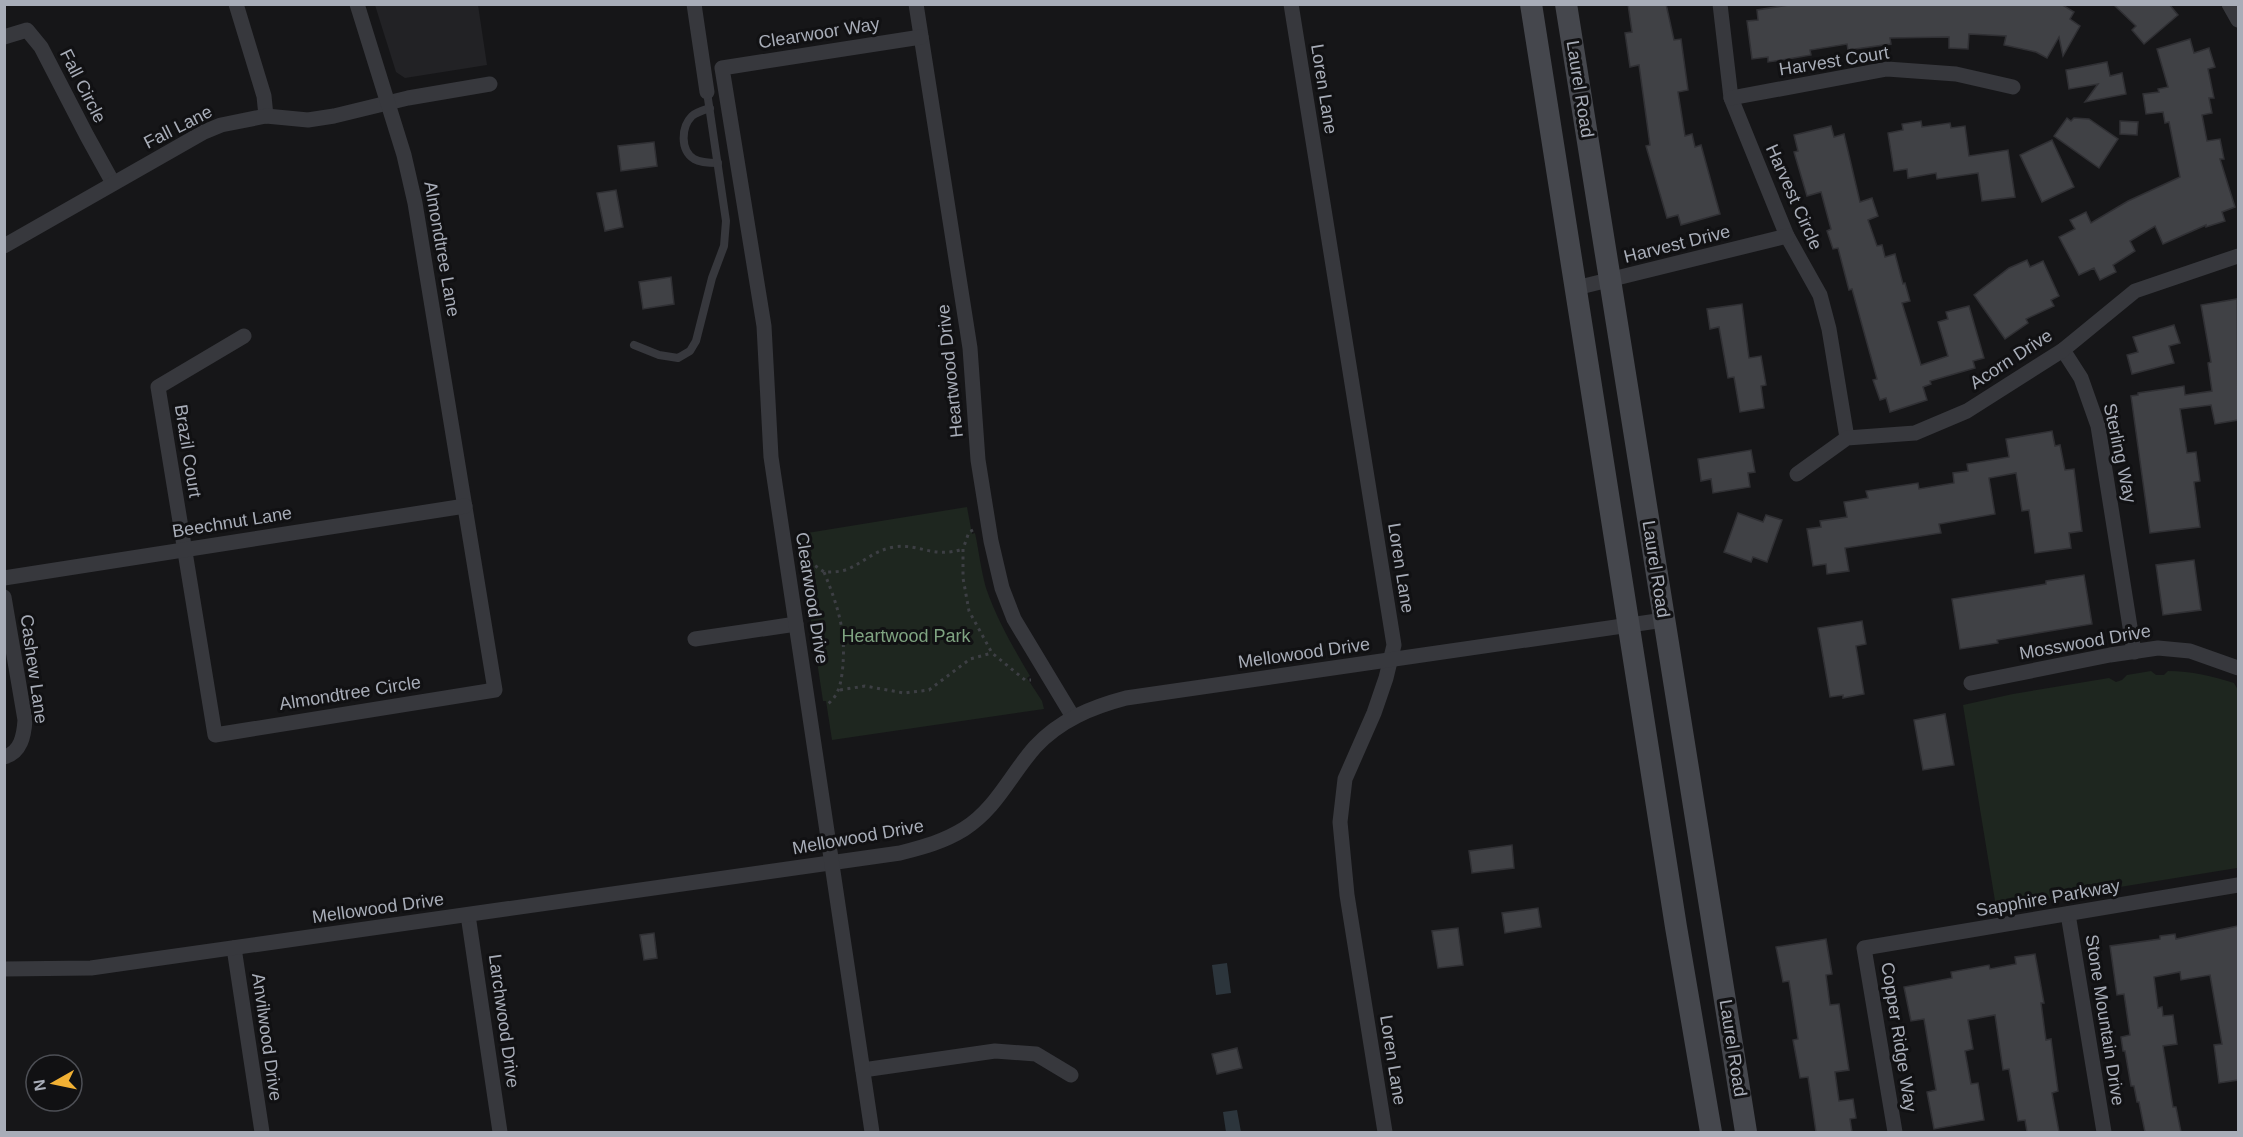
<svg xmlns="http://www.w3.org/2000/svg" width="2243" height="1137" font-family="Helvetica,sans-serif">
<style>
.built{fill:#222225}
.green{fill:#1e261f}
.water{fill:#2c353c}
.building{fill:#404145;stroke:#303034;stroke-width:1.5}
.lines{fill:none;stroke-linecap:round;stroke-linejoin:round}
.path{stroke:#3d3f44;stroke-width:3;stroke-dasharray:3 4.5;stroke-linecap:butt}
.lane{stroke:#37383d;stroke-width:8}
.street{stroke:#37383d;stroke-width:15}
.secondary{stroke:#45474d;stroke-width:22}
.labels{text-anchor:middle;stroke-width:6;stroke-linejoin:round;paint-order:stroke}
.street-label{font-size:18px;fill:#a8adb8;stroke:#111113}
.park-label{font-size:18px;fill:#7fa381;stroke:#111113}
</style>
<rect width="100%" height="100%" fill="#161618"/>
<path class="built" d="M 375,5 L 478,5 L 487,65 L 405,78 L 396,72 Z"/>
<g class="green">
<path d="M 967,507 L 972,534 L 975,533 C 979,552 981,570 986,588 C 997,620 1013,647 1030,676 L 1027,678 L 1042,701 L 1044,709 L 832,740 L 826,701 L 823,701 L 802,562 L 805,561 L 801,534 Z"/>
<path d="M 2151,671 L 2156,675 L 2164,675 L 2168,671 C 2192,671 2212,676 2234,683 L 2238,690 L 2237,868 L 1996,907 L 1963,705 L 2013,694 L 2109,678 L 2116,682 L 2122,680 L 2127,675 Z"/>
</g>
<g class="water">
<path d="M 1227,963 L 1231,993 L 1216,995 L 1212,965 Z"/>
<path d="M 1237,1110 L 1241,1132 L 1226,1132 L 1223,1112 Z"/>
</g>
<g class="building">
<path d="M 1628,4 L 1666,4 L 1674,40 L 1681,39 L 1688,90 L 1678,92 L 1685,136 L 1692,134 L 1695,147 L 1701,145 L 1720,214 L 1681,225 L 1678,215 L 1667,218 L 1646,146 L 1650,145 L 1639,65 L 1630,67 L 1625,33 L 1632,32 Z"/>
<path d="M 1795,4 L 2061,4 L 2074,12 L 2070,19 L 2080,26 L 2063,56 L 2059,37 L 2047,58 L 2036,52 L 2004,45 L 2006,36 L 1969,34 L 1968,49 L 1949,48 L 1949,37 L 1890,38 L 1891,44 L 1848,50 L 1847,44 L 1810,50 L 1811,55 L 1788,59 L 1768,62 L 1768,57 L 1752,59 L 1747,21 L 1758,20 L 1757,10 Z"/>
<path d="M 2113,4 L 2169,4 L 2178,15 L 2144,44 L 2132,30 L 2136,26 Z"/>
<path d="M 2190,39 L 2194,53 L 2209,48 L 2215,67 L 2208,69 L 2214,98 L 2209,98 L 2212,113 L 2202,115 L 2207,141 L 2220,139 L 2224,159 L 2220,159 L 2235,207 L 2222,212 L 2225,221 L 2206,227 L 2206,225 L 2163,244 L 2155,226 L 2130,241 L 2135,251 L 2113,265 L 2116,272 L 2100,280 L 2094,268 L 2079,275 L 2059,237 L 2075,229 L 2070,220 L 2086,212 L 2091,223 L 2128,201 L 2180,177 L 2169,122 L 2165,123 L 2163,112 L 2146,114 L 2143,94 L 2159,92 L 2158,89 L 2168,87 L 2157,49 Z"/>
<path d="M 2107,62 L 2110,76 L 2122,73 L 2126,94 L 2085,102 L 2098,84 L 2069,89 L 2066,70 Z"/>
<path d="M 2067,118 L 2071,121 L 2074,118 L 2089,119 L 2118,139 L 2099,168 L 2054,136 Z"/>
<path d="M 1921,121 L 1922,127 L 1950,123 L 1951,128 L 1965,126 L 1969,156 L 2008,150 L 2015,197 L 1982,201 L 1978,173 L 1937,179 L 1936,173 L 1908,178 L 1907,169 L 1894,171 L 1888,133 L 1903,130 L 1902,124 Z"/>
<path d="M 2120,121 L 2138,122 L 2137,135 L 2120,134 Z"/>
<path d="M 1831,126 L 1834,137 L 1844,134 L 1860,202 L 1872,198 L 1878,216 L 1868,220 L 1877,246 L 1882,245 L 1885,257 L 1895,254 L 1903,284 L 1905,283 L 1910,301 L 1902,303 L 1921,365 L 1948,356 L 1938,322 L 1948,319 L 1946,312 L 1969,306 L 1984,358 L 1973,361 L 1975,368 L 1930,381 L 1931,384 L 1923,387 L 1927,400 L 1890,412 L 1886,398 L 1880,400 L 1873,380 L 1877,379 L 1852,289 L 1849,290 L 1838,248 L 1833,249 L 1827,231 L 1831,229 L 1821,192 L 1807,196 L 1794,152 L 1798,151 L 1794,135 Z"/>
<path d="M 2052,140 L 2074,187 L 2042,202 L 2020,155 Z"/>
<path d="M 654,142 L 657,166 L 621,171 L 618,146 Z"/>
<path d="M 616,190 L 623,227 L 605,231 L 597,193 Z"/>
<path d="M 2027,260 L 2030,267 L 2043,261 L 2059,296 L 2051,300 L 2054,306 L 2026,319 L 2028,323 L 2005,339 L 1974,295 L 2009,268 Z"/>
<path d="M 671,277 L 674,304 L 643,309 L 639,282 Z"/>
<path d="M 2237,299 L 2238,420 L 2215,424 L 2211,405 L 2180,409 L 2187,453 L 2196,452 L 2200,481 L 2194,482 L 2200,527 L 2150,533 L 2131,396 L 2138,395 L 2138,393 L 2184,386 L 2185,395 L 2212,391 L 2208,363 L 2211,362 L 2201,305 Z"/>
<path d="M 1742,304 L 1749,358 L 1761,356 L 1766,385 L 1761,386 L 1764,408 L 1740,412 L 1734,377 L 1728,378 L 1719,327 L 1710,329 L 1707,309 Z"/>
<path d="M 2174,325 L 2180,343 L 2169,346 L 2174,363 L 2132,374 L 2127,355 L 2138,352 L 2133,337 Z"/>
<path d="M 2052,431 L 2055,446 L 2060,445 L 2065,470 L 2074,469 L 2082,531 L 2069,533 L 2071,548 L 2035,553 L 2029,510 L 2022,511 L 2016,473 L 1989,478 L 1995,514 L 1939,524 L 1941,533 L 1845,548 L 1849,571 L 1827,574 L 1826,564 L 1813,566 L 1807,529 L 1821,527 L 1820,521 L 1847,517 L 1844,502 L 1868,498 L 1866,491 L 1918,483 L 1919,489 L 1954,483 L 1953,473 L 1968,471 L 1967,464 L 2009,457 L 2006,439 Z"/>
<path d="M 1751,450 L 1755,472 L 1748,473 L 1750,487 L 1713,493 L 1711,479 L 1701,481 L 1698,459 Z"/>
<path d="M 1738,513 L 1763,522 L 1766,515 L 1782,520 L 1767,562 L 1753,557 L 1751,562 L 1724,552 Z"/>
<path d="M 2194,560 L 2201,610 L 2163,615 L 2156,565 Z"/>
<path d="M 2084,575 L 2092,624 L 1997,640 L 1998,643 L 1960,649 L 1952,599 L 2046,584 L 2046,581 Z"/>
<path d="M 1862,621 L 1866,644 L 1856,646 L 1864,694 L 1843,698 L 1843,695 L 1830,697 L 1818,628 Z"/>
<path d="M 1945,714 L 1954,765 L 1923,770 L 1914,720 Z"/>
<path d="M 1512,845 L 1514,868 L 1472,873 L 1469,851 Z"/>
<path d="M 1538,908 L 1541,927 L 1505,933 L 1502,913 Z"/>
<path d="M 2238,926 L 2238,1080 L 2219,1083 L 2214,1045 L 2222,1044 L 2210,975 L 2181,980 L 2180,972 L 2154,977 L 2158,1008 L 2162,1007 L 2163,1016 L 2173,1015 L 2177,1044 L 2163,1046 L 2173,1107 L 2176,1107 L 2181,1132 L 2145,1132 L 2139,1102 L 2137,1102 L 2134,1086 L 2131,1086 L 2125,1051 L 2123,1051 L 2121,1037 L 2130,1035 L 2124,994 L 2117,995 L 2110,946 L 2160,939 L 2160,936 L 2175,934 L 2176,939 Z"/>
<path d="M 1458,928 L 1463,965 L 1438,968 L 1432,931 Z"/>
<path d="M 654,933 L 657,958 L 644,960 L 640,935 Z"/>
<path d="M 1826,939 L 1832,974 L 1826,975 L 1830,1005 L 1839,1004 L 1849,1070 L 1835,1072 L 1839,1101 L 1853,1099 L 1856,1118 L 1850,1119 L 1852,1132 L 1816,1132 L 1808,1077 L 1800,1078 L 1793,1040 L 1798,1039 L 1789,981 L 1783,982 L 1776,947 Z"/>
<path d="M 2035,954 L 2044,1003 L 2041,1003 L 2046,1040 L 2051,1039 L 2058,1091 L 2052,1093 L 2059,1132 L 2027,1132 L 2025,1120 L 2018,1121 L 2009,1069 L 2003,1070 L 1995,1015 L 1968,1020 L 1973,1049 L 1965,1051 L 1971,1084 L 1978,1083 L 1984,1120 L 1934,1129 L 1927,1092 L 1936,1090 L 1924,1019 L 1911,1021 L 1904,987 L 1952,978 L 1951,972 L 1989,965 L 1990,969 L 2016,964 L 2015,957 Z"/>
<path d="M 1237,1048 L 1242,1068 L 1217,1074 L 1212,1054 Z"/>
</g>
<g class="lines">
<g class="path">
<path d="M 973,530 L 969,532 L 963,549 L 963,578 L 969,611 L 992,653 L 1025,680 L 1031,680"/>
<path d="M 803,557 L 824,572 C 832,572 841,572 848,569 C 864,562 875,550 894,547 C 920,543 932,559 963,549"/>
<path d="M 824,572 C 839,609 847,634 842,674 C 840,688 837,698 825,706"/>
<path d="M 840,690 L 865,686 L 904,693 L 929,690 L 970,659 L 992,653"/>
</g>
<g class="lane">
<path d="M 710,108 C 704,110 697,112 692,116 C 681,127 680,150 694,159 C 701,163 711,163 718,163"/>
<path d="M 634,345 L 659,355 L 678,358 L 690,351 L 696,341 L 712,278 L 724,246 L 726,221 L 707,92"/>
</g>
<g class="street">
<path d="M 236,4 L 264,96 L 266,116"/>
<path d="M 694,4 L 707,92"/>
<path d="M 916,4 L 970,348 L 978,460 L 991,541 L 1002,588 L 1014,619 L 1073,717"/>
<path d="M 1291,4 L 1394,645 L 1386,678 L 1374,713 L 1345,779 L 1340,822 L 1347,895 L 1385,1132"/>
<path d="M 1720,4 L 1731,98 L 1787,236 L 1820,295 L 1829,329 L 1847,438"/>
<path d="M 2229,4 L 2238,20"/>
<path d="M 4,37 L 27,30 L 41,47 L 87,136 L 113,183"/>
<path d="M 1731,98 L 1887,69 L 1956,74 L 2013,87"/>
<path d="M 4,246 L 204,132 L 221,125 L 266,116 L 308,120 L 334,116 L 408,98 L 490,84"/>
<path d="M 1576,288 L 1787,236"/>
<path d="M 244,336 L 158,387 L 215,735 L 495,690 L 415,203 L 404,155 L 357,4"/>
<path d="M 2063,350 L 2081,378 L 2098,426 L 2134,652"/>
<path d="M 1797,474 L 1847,438 L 1915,433 L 1967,411 L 2063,350 L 2135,291 L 2238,256"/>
<path d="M 4,578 L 465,506"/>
<path d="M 4,597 L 25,720 C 24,735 21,753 4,757"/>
<path d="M 695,639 L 796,624"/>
<path d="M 1971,683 L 2110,655 L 2158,648 L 2190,651 L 2238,668"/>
<path d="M 2068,914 L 2104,1132"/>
<path d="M 468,915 L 500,1132"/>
<path d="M 234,948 L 262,1132"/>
<path d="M 4,969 L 91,968 L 900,853 C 923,847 943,842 964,829 C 996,809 1011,774 1035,747 C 1060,720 1092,707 1126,698 L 1664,620"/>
<path d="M 863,1070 L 995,1051 L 1036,1054 L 1071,1075"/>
<path d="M 872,1132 L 771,457 L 764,326 L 722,68 L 921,37"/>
<path d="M 1895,1132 L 1864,948 L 2238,885"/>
</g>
<g class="secondary">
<path d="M 1531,4 L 1676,927 L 1711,1132"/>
<path d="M 1566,4 L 1746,1132"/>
</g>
</g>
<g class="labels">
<g class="street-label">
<text transform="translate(819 33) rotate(-9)" y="6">Clearwoor Way</text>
<text transform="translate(1834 61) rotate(-9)" y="6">Harvest Court</text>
<text transform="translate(83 86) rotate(63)" y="6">Fall Circle</text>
<text transform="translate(1324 89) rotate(81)" y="6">Loren Lane</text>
<text transform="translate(1580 89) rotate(81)" y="6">Laurel Road</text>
<text transform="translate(178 127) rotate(-27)" y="6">Fall Lane</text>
<text transform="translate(1794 197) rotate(66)" y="6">Harvest Circle</text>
<text transform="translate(1677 244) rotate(-14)" y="6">Harvest Drive</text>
<text transform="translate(442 249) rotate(80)" y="6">Almondtree Lane</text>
<text transform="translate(2011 359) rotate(-33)" y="6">Acorn Drive</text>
<text transform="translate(950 371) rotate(-96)" y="6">Heartwood Drive</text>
<text transform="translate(188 451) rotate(81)" y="6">Brazil Court</text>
<text transform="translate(2120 453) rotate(78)" y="6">Sterling Way</text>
<text transform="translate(232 522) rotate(-9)" y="6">Beechnut Lane</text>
<text transform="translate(1401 568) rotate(81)" y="6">Loren Lane</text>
<text transform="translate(1656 569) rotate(81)" y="6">Laurel Road</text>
<text transform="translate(812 598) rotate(81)" y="6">Clearwood Drive</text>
<text transform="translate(2085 642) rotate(-10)" y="6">Mosswood Drive</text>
<text transform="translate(1304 653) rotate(-8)" y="6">Mellowood Drive</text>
<text transform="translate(34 669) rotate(82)" y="6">Cashew Lane</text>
<text transform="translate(350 693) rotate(-9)" y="6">Almondtree Circle</text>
<text transform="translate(858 837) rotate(-10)" y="6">Mellowood Drive</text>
<text transform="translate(2048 898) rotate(-10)" y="6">Sapphire Parkway</text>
<text transform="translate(378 908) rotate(-8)" y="6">Mellowood Drive</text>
<text transform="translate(2105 1020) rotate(81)" y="6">Stone Mountain Drive</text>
<text transform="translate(504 1021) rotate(82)" y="6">Larchwood Drive</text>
<text transform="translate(267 1037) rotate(82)" y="6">Anvilwood Drive</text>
<text transform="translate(1899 1037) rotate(81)" y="6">Copper Ridge Way</text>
<text transform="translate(1733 1048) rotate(81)" y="6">Laurel Road</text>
<text transform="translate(1393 1060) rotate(81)" y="6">Loren Lane</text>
</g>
<g class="park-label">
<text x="906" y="642">Heartwood Park</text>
</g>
</g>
<rect width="2243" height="1137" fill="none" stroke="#a8adb8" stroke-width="12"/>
<g transform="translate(54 1083) rotate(261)"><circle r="28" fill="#111113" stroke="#4d4f55" stroke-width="1.5"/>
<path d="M0-4.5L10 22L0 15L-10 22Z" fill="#f2b134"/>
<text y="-9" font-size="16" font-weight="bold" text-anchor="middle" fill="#a8adb8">N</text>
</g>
</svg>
